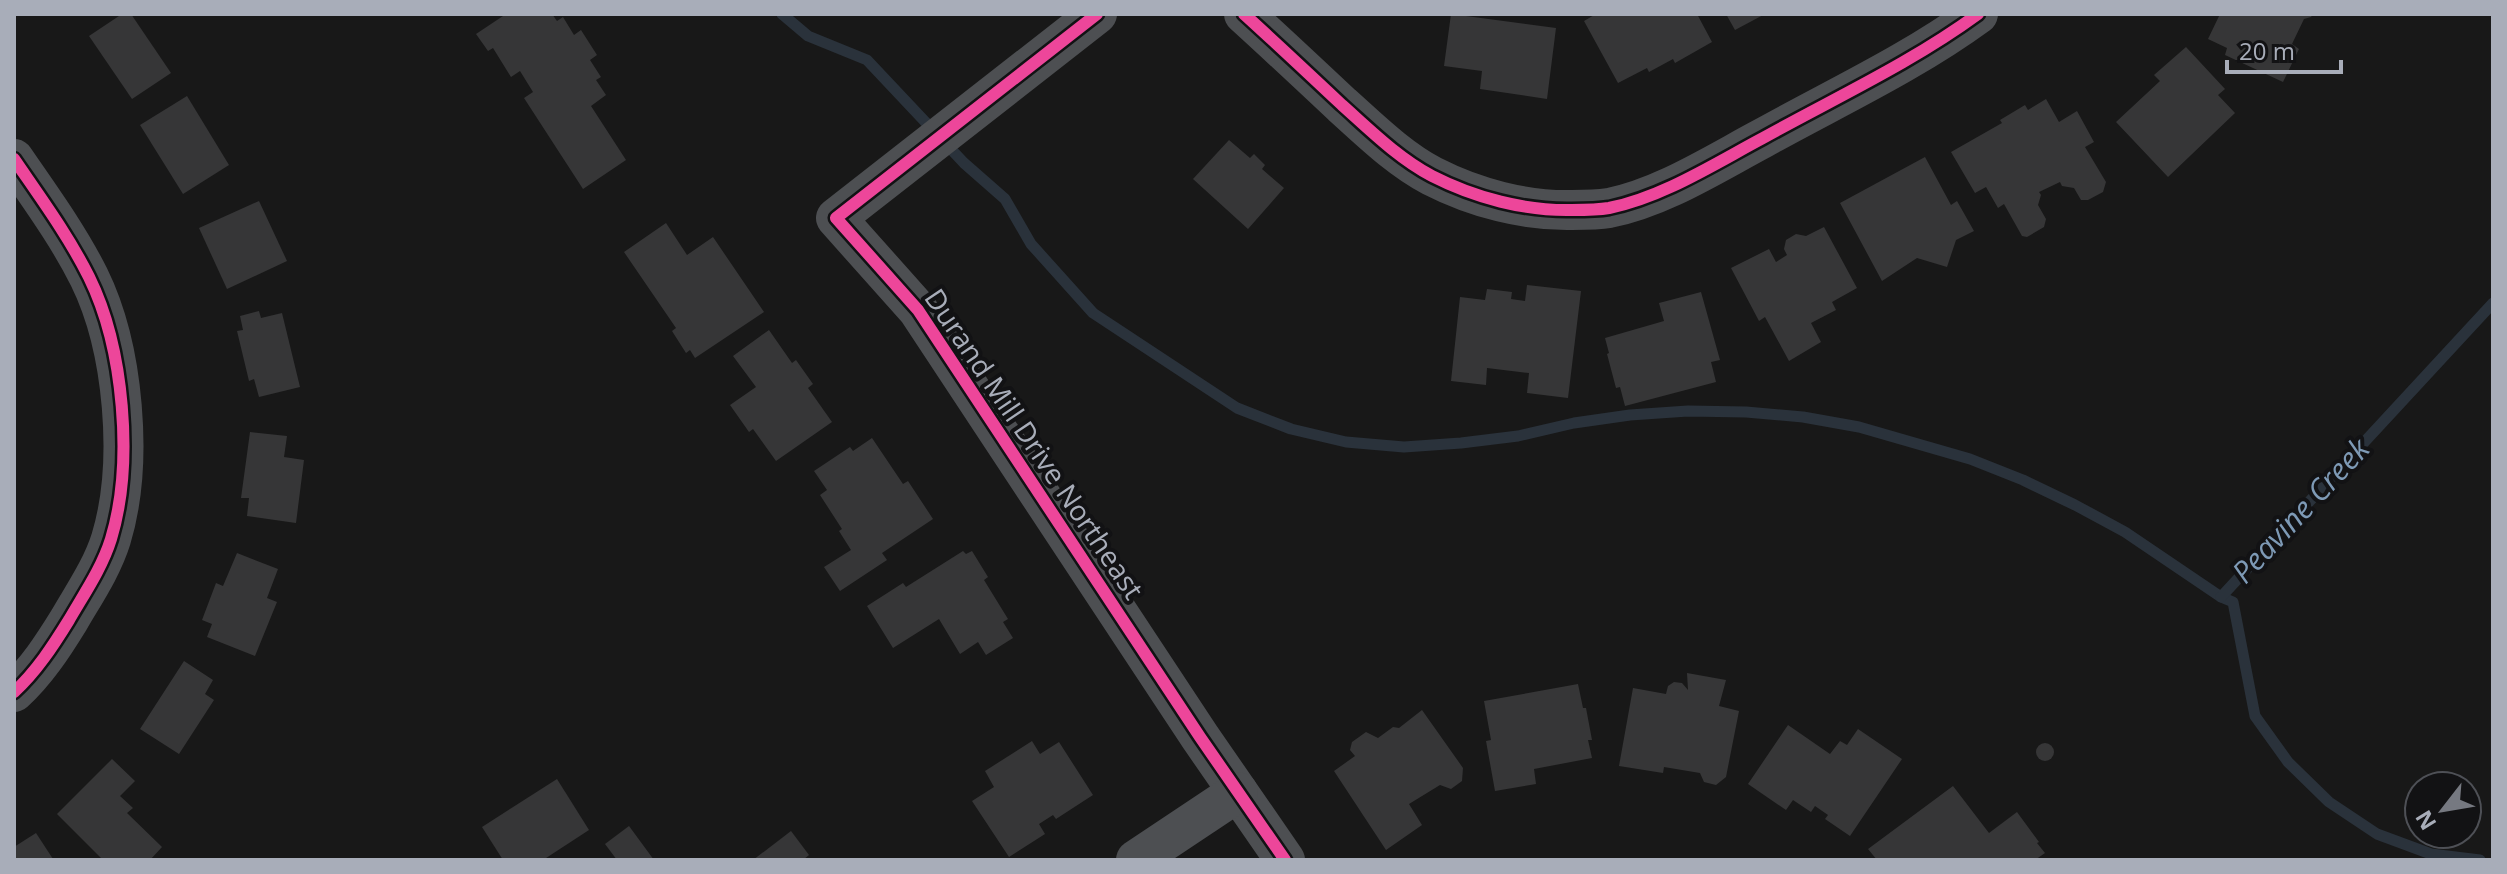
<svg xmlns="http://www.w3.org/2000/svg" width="2507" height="874" font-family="'Open Sans',sans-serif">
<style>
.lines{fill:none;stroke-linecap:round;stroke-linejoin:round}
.stream{stroke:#2a323b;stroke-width:11}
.building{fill:#363637}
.minor{stroke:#4d4f52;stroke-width:40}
.cycleway-casing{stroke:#121214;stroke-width:17}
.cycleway{stroke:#ed469a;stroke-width:12}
.labels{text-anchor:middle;stroke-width:8;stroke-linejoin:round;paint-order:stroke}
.street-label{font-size:28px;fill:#a8adb9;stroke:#121214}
.water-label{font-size:30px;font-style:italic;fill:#7e9ab6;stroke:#121214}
</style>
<rect width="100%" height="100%" fill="#181818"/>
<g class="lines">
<g class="stream">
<path d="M 782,14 L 808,36 L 867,60 L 964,163 L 1005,199 L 1031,244 L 1093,313 L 1237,408 L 1291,429 L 1346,442 L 1404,447 L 1461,443 L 1518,436 L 1574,423 L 1630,415 L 1688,411 L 1746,412 L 1803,417 L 1859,427 L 1970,459 L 2023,480 L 2075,505 L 2125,532 L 2221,597 L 2233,602 L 2255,716 L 2288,762 L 2329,802 L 2377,834 L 2431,854 L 2480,860"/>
<path d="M 2221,597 L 2493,303"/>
</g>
</g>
<g class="building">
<path d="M 122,14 L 131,14 L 171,73 L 132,99 L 89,36 Z"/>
<path d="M 506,14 L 552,14 L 557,21 L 563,17 L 574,35 L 581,30 L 597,55 L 590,60 L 601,77 L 596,80 L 606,95 L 591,106 L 626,160 L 583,189 L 524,98 L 533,92 L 520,71 L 511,77 L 493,48 L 488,51 L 476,34 Z"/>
<path d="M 1451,14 L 1556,28 L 1547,99 L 1480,89 L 1482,71 L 1444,66 Z"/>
<path d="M 1596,14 L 1697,14 L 1712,42 L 1675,63 L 1673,59 L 1649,72 L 1647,68 L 1618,83 L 1584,21 Z"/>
<path d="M 1726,14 L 1765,14 L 1735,30 Z"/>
<path d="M 2220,14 L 2313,14 L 2311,17 L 2304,19 L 2292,44 L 2299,49 L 2283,82 L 2225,55 L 2227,48 L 2208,39 Z"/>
<path d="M 2186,47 L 2225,89 L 2218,95 L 2235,113 L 2168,177 L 2116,122 L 2160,81 L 2154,75 Z"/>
<path d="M 187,96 L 229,165 L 183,194 L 140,125 Z"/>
<path d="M 2046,99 L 2059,122 L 2077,111 L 2094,142 L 2085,147 L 2106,182 L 2103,192 L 2088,200 L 2081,200 L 2074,188 L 2062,186 L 2060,182 L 2039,192 L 2041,195 L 2038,205 L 2046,219 L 2044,227 L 2027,237 L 2022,236 L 2004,204 L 1998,208 L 1986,187 L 1975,193 L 1951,152 L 2002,123 L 2000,120 L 2025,105 L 2028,110 Z"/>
<path d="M 1229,140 L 1250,158 L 1254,154 L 1265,165 L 1262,169 L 1284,188 L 1248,229 L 1193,179 Z"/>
<path d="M 1925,157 L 1951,205 L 1957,201 L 1974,231 L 1956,240 L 1947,267 L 1917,258 L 1882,281 L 1840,203 Z"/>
<path d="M 259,201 L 287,261 L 227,289 L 199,228 Z"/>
<path d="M 666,223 L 687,255 L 713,237 L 764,312 L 695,358 L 690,350 L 686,353 L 672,331 L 676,328 L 624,252 Z"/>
<path d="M 1824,227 L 1857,288 L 1832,302 L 1836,310 L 1811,323 L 1821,342 L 1789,361 L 1765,317 L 1759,321 L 1731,268 L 1769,249 L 1776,262 L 1787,255 L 1784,249 L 1786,240 L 1796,234 L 1806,236 Z"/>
<path d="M 1527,285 L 1581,291 L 1568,398 L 1527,393 L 1529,373 L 1487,368 L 1486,385 L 1451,381 L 1460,297 L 1485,300 L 1487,289 L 1512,292 L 1511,299 L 1525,301 Z"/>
<path d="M 1701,292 L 1720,360 L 1711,362 L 1716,382 L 1625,406 L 1620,387 L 1616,388 L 1607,354 L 1609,353 L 1605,338 L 1664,321 L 1659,303 Z"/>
<path d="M 259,311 L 261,318 L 282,313 L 300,387 L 259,397 L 254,379 L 249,381 L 237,331 L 243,330 L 240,316 Z"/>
<path d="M 769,330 L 792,363 L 796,360 L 813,384 L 808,388 L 832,422 L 776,461 L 753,429 L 749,432 L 730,405 L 756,387 L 733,356 Z"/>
<path d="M 250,432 L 287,436 L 284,457 L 304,460 L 296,523 L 247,516 L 249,498 L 241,498 Z"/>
<path d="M 872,438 L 903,484 L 908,481 L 933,519 L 882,553 L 887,560 L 840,591 L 824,567 L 851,550 L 839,531 L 842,529 L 820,495 L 827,490 L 814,471 L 850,447 L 853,451 Z"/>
<path d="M 963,551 L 966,554 L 972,551 L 988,577 L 984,580 L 1008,619 L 1003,622 L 1013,638 L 986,655 L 978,642 L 960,654 L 939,619 L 893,648 L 867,606 L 903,583 L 906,587 Z"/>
<path d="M 237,553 L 278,569 L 267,598 L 277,602 L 255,656 L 207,637 L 212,624 L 202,620 L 216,583 L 223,586 Z"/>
<path d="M 184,661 L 213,680 L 205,694 L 214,700 L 179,754 L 140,729 Z"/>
<path d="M 1687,673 L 1726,680 L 1719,706 L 1739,711 L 1726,777 L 1716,785 L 1704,782 L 1700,773 L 1664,767 L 1663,773 L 1619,766 L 1633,688 L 1666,694 L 1668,686 L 1674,682 L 1682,683 L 1688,690 Z"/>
<path d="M 1578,684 L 1583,708 L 1586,708 L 1592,740 L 1588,740 L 1592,758 L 1534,769 L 1536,784 L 1495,791 L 1486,741 L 1491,740 L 1484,701 Z"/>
<path d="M 1422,710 L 1463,768 L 1462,781 L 1451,789 L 1440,785 L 1409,804 L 1422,825 L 1386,850 L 1334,771 L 1355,756 L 1350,750 L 1352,742 L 1366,732 L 1378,738 L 1393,727 L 1399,728 Z"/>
<path d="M 1788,725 L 1830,754 L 1840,741 L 1847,745 L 1858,729 L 1902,759 L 1850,836 L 1825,819 L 1828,815 L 1815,806 L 1811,812 L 1793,800 L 1786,810 L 1748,784 Z"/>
<path d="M 1032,741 L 1040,754 L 1059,742 L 1093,795 L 1056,819 L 1053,815 L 1039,824 L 1045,834 L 1009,857 L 972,801 L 994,787 L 985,771 Z"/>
<circle cx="2045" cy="752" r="9"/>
<path d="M 112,759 L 135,781 L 120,796 L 133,808 L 127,813 L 162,847 L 150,860 L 103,860 L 57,814 Z"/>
<path d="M 557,779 L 589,830 L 543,860 L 503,860 L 482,827 Z"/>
<path d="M 1953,786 L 1989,833 L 2017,812 L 2039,842 L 2037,843 L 2045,853 L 2035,860 L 1877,860 L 1868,849 Z"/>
<path d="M 629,826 L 654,860 L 617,860 L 605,844 Z"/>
<path d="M 791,831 L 809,855 L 803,860 L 753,860 Z"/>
<path d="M 36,833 L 53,859 L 14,860 L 14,847 Z"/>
</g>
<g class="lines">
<g class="minor">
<path d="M 1097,14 L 836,218 L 918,310 L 1200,737 L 1285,860"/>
<path d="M 1244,14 C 1277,44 1309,74 1342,105 C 1370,130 1398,158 1432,176 C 1475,198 1525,211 1572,210 C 1584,210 1597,210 1609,208 C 1663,197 1714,164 1763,138 C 1835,98 1911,63 1978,14"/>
<path d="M 14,159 C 40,197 68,235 89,277 C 124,348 134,463 111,539 C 102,568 84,594 69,620 C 53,646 36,672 14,692"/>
<path d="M 1136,860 L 1238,792"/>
</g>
<defs>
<g id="cycleway">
<path d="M 1097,14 L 836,218 L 918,310 L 1200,737 L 1285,860"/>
<path d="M 1244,14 C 1277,44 1309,74 1342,105 C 1370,130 1398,158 1432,176 C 1475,198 1525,211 1572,210 C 1584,210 1597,210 1609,208 C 1663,197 1714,164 1763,138 C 1835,98 1911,63 1978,14"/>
<path d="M 14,159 C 40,197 68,235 89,277 C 124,348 134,463 111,539 C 102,568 84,594 69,620 C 53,646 36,672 14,692"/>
</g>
</defs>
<use href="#cycleway" class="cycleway-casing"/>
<use href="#cycleway" class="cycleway"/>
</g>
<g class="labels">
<g class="street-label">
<text transform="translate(1034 444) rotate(56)" y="10">Durand Mill Drive Northeast</text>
</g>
<g class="water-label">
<text transform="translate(2301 511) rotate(-47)" y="10">Peavine Creek</text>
</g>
</g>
<rect width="2507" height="874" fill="none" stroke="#a8adb9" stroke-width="32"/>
<g transform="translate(2443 810) rotate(239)"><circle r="38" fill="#121214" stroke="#4e5056" stroke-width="2"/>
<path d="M0-6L14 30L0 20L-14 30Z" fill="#767981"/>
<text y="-12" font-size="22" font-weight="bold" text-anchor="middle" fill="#a8adb9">N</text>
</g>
<path d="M2227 60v12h114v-12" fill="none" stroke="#a8adb9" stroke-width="4"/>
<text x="2239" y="60" font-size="24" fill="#a8adb9" stroke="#121214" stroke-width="6" paint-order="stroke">20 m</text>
</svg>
